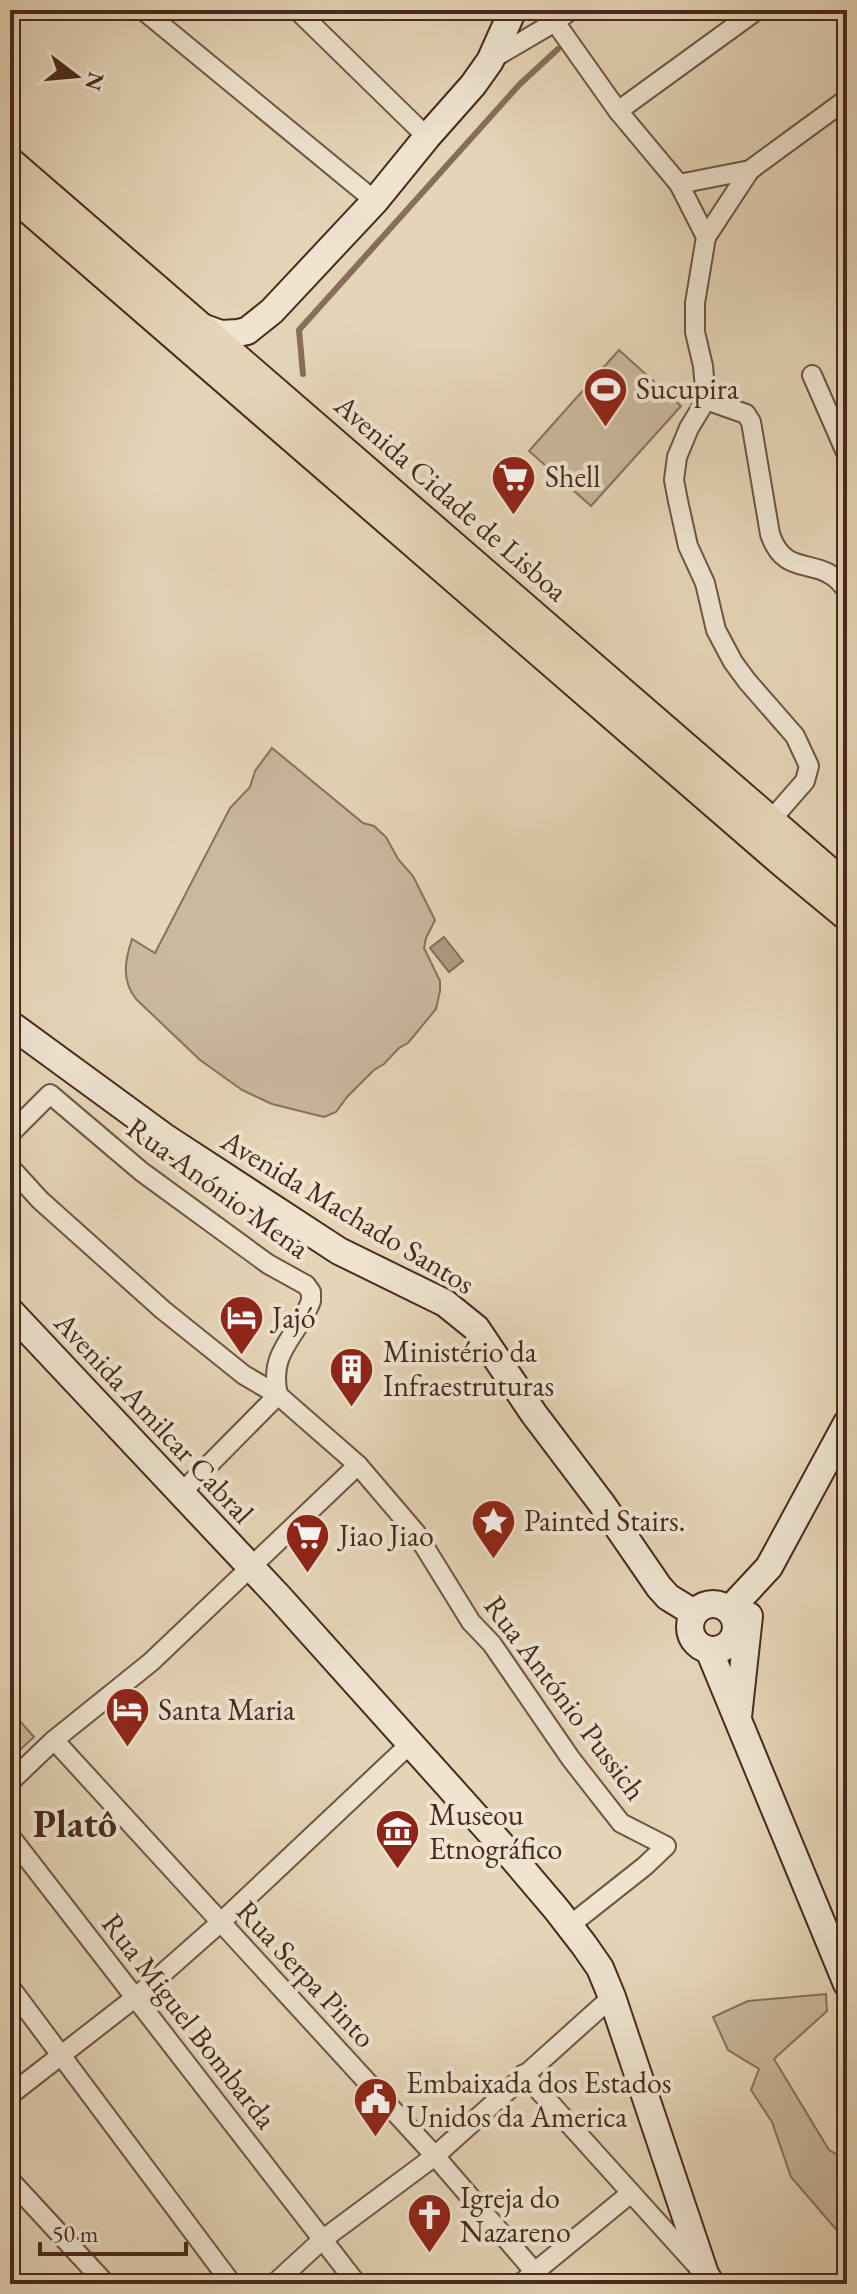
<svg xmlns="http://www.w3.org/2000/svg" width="857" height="2294" font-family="'EB Garamond',serif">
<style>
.green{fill:#cab89d;stroke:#8a705e;stroke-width:2}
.water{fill:#b09b83;stroke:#876d5b;stroke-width:2}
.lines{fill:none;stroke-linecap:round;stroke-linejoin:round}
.stream{stroke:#876d5b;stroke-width:6}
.street-casing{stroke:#705444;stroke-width:22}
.secondary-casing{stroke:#49291e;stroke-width:30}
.primary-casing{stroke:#49291e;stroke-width:32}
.street{stroke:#eee4d0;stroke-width:18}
.secondary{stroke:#eee4d0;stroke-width:26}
.primary{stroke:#e5d5b7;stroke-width:28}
.labels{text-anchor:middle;stroke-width:8;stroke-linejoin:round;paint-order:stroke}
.poi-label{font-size:30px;fill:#49291e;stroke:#eee4d0;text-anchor:start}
.street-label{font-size:30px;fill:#49291e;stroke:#eee4d0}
.district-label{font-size:38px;font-weight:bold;fill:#49291e;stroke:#eee4d0}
</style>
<rect width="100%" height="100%" fill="#e5d5b7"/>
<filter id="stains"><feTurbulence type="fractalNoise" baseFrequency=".0025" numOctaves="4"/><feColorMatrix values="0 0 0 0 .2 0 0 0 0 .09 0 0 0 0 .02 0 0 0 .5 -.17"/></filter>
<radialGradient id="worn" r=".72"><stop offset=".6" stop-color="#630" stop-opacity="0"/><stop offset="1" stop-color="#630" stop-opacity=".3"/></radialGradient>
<g class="green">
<path d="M 619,350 L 681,406 L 591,506 L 529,451 Z"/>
<path d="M 272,748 L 363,823 L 374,826 L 386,837 L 398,859 L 413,876 L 435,920 L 426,938 L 424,948 L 440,981 L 440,991 L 436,1009 L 408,1043 L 399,1048 L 384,1064 L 374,1070 L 347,1097 L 336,1112 L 324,1117 L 272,1104 L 242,1090 L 200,1060 L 136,999 C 121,980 125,960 132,939 L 155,953 L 230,808 L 250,787 L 255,771 Z"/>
<path d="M 847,1663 L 847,1727 C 840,1704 829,1683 847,1663 Z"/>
<path d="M 10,1710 L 34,1737 L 10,1759 Z"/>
<path d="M 826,1994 L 827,2011 L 774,2059 L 829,2150 L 847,2160 L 847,2242 L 791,2177 L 772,2122 L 751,2090 L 759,2069 L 728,2050 L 713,2017 L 748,2001 Z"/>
</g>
<path class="water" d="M 444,937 L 463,961 L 449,972 L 430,948 Z"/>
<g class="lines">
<g class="stream">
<path d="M 595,17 L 604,10"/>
<path d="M 303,374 L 299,330 L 520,84 L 558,49"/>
</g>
<defs>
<g id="street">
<path d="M 143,10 L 375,201"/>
<path d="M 297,10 L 427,137"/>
<path d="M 539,10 L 555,22 L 618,111 L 679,184 L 750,170 L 847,99"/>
<path d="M 492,59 L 555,22 L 571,10"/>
<path d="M 618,111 L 757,10"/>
<path d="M 679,184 L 706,237 L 695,303 L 695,332 L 703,366 L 706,400 L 689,428 L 677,457 L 674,480 L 678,501 L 688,546 L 705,583 L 716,630 L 733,662 L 747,681 L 795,736 L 809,766 L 805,781 L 771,820"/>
<path d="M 706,237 L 750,170"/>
<path d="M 812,375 L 847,455"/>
<path d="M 706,400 L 746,414 L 751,422 L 770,534 C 786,582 822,552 847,591"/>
<path d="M 10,1134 L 50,1094 L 142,1172 L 268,1264 L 306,1285 L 311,1292 L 311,1301 C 297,1338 268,1351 278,1395"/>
<path d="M 10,1167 L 40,1200 L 163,1310 L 244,1375 L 278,1395 L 358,1465 L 416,1533 L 471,1622 L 492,1644 L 571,1759 L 621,1823 L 666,1846 L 645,1866 L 569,1926"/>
<path d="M 180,1494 L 278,1395"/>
<path d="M 54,1740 L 435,2156 L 545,2284"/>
<path d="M 10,1782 L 54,1740 L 151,1662 L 358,1465"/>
<path d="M 10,1836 L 357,2284"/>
<path d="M 10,1987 L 232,2284"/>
<path d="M 524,2074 L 698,2267"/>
<path d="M 10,2095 L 136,1997 L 221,1922 L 410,1744"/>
<path d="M 10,2180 L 106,2284"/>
<path d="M 274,2284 L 322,2240 L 435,2156 L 612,1997"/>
<path d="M 520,2284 L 631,2193"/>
</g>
<g id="secondary">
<path d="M 199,326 L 221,334 L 238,333 L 247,331 L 272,311 L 375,201 L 427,137 L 473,85 L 490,61 L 513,10"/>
<path d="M 10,1024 L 166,1138 L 339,1251 L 445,1303 L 476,1328 L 534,1414 L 602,1504 L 659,1587 L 668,1597 L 694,1613"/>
<path d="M 10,1311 L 278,1596 L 506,1850 L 557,1910 L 584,1945 L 600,1968 L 612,1997 L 705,2274 L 711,2284"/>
<circle cx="713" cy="1627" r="23"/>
<path d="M 729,1610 L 769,1567 L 847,1423"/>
<path d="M 709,1650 L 847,1984"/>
<path d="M 738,1717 L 749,1616"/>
</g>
<g id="primary">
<path d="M 10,162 L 847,887"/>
<path d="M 10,193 L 783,863 L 847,916"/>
</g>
</defs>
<use href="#street" class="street-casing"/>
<use href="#secondary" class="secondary-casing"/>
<use href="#primary" class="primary-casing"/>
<use href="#street" class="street"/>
<use href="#secondary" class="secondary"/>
<use href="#primary" class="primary"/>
</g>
<defs>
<symbol id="stadium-pin" viewBox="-11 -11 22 30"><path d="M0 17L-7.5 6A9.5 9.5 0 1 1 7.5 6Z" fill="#8f2418" stroke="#eee4d0"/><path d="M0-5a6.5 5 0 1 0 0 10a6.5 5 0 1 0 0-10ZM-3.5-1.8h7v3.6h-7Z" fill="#fff"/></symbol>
<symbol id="supermarket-pin" viewBox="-11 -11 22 30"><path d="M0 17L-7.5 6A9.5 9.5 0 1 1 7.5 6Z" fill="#8f2418" stroke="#eee4d0"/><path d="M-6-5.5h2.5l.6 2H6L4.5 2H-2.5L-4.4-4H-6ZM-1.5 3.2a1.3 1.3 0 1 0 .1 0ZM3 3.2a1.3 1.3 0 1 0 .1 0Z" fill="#fff"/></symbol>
<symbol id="hotel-pin" viewBox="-11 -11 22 30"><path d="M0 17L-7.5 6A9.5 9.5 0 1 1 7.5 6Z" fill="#8f2418" stroke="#eee4d0"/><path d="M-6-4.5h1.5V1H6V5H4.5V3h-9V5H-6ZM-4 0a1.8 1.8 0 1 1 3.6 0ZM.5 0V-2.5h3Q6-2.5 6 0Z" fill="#fff"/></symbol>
<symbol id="building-pin" viewBox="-11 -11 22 30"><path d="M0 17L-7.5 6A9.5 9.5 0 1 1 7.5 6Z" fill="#8f2418" stroke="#eee4d0"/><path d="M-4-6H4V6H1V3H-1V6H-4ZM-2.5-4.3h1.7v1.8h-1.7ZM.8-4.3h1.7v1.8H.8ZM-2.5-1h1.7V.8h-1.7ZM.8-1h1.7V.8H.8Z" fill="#fff"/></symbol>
<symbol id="sight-pin" viewBox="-11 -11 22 30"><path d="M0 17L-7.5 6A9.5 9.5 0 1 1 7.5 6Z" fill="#8f2418" stroke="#eee4d0"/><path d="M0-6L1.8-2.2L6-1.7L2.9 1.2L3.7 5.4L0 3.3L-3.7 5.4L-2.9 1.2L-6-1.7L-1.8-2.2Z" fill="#fff"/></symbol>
<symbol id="museum-pin" viewBox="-11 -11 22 30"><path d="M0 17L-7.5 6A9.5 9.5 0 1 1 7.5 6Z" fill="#8f2418" stroke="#eee4d0"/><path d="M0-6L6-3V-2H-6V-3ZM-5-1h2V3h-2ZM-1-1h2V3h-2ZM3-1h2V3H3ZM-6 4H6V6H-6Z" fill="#fff"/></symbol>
<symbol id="civic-pin" viewBox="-11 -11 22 30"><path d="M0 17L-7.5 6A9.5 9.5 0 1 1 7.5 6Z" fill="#8f2418" stroke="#eee4d0"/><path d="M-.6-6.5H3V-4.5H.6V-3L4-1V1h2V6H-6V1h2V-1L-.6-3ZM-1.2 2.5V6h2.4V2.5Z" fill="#fff"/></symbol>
<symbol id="church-pin" viewBox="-11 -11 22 30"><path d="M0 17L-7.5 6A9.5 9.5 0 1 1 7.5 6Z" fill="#8f2418" stroke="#eee4d0"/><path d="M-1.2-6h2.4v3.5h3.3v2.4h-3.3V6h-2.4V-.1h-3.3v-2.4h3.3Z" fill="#fff"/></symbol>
</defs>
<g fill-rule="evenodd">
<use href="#stadium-pin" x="580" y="364" width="51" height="69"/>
<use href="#supermarket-pin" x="488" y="452" width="51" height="69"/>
<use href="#hotel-pin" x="216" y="1292" width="51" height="69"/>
<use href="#building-pin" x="326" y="1344" width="51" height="69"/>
<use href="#sight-pin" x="468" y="1496" width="51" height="69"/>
<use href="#supermarket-pin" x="282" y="1510" width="51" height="69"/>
<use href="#hotel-pin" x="102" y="1684" width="51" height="69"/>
<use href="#museum-pin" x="372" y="1806" width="51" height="69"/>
<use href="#civic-pin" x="350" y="2074" width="51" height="69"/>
<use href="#church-pin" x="404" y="2190" width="51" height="69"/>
</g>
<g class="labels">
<g class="poi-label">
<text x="636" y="399">Sucupira</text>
<text x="545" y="487">Shell</text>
<text x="272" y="1328">Jajó</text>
<text x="383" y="1362">Ministério da<tspan x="383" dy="34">Infraestruturas</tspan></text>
<text x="524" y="1531">Painted Stairs.</text>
<text x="339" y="1546">Jiao Jiao</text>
<text x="158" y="1720">Santa Maria</text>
<text x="429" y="1825">Museou<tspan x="429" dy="34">Etnográfico</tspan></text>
<text x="406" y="2093">Embaixada dos Estados<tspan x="406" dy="34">Unidos da America</tspan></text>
<text x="460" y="2208">Igreja do<tspan x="460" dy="34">Nazareno</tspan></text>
</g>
<g class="street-label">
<text transform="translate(451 498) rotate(41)" y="10">Avenida Cidade de Lisboa</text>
<text transform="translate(218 1188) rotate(36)" y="10">Rua Anónio Mena</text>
<text transform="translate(348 1212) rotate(31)" y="10">Avenida Machado Santos</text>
<text transform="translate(154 1418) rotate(47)" y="10">Avenida Amilcar Cabral</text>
<text transform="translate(565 1698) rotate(53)" y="10">Rua António Pussich</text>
<text transform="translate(306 1974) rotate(47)" y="10">Rua Serpa Pinto</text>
<text transform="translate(189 2021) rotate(52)" y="10">Rua Miguel Bombarda</text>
</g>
<g class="district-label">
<text x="75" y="1837">Platô</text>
</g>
</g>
<rect width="857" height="2294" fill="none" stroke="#e5d5b7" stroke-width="40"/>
<rect x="12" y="12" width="833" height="2270" fill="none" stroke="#49291e" stroke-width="4"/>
<rect x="20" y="20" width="817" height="2254" fill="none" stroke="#49291e" stroke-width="2"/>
<g transform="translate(76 76) rotate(106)" stroke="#eee4d0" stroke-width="6" paint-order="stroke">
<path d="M0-6L14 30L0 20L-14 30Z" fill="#49291e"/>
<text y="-12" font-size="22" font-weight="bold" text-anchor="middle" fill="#49291e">N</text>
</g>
<path d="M40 2242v12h146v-12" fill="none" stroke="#49291e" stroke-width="4"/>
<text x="52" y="2242" font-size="24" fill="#49291e" stroke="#eee4d0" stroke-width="6" paint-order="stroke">50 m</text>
<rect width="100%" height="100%" filter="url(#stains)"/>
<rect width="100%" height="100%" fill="url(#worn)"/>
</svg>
